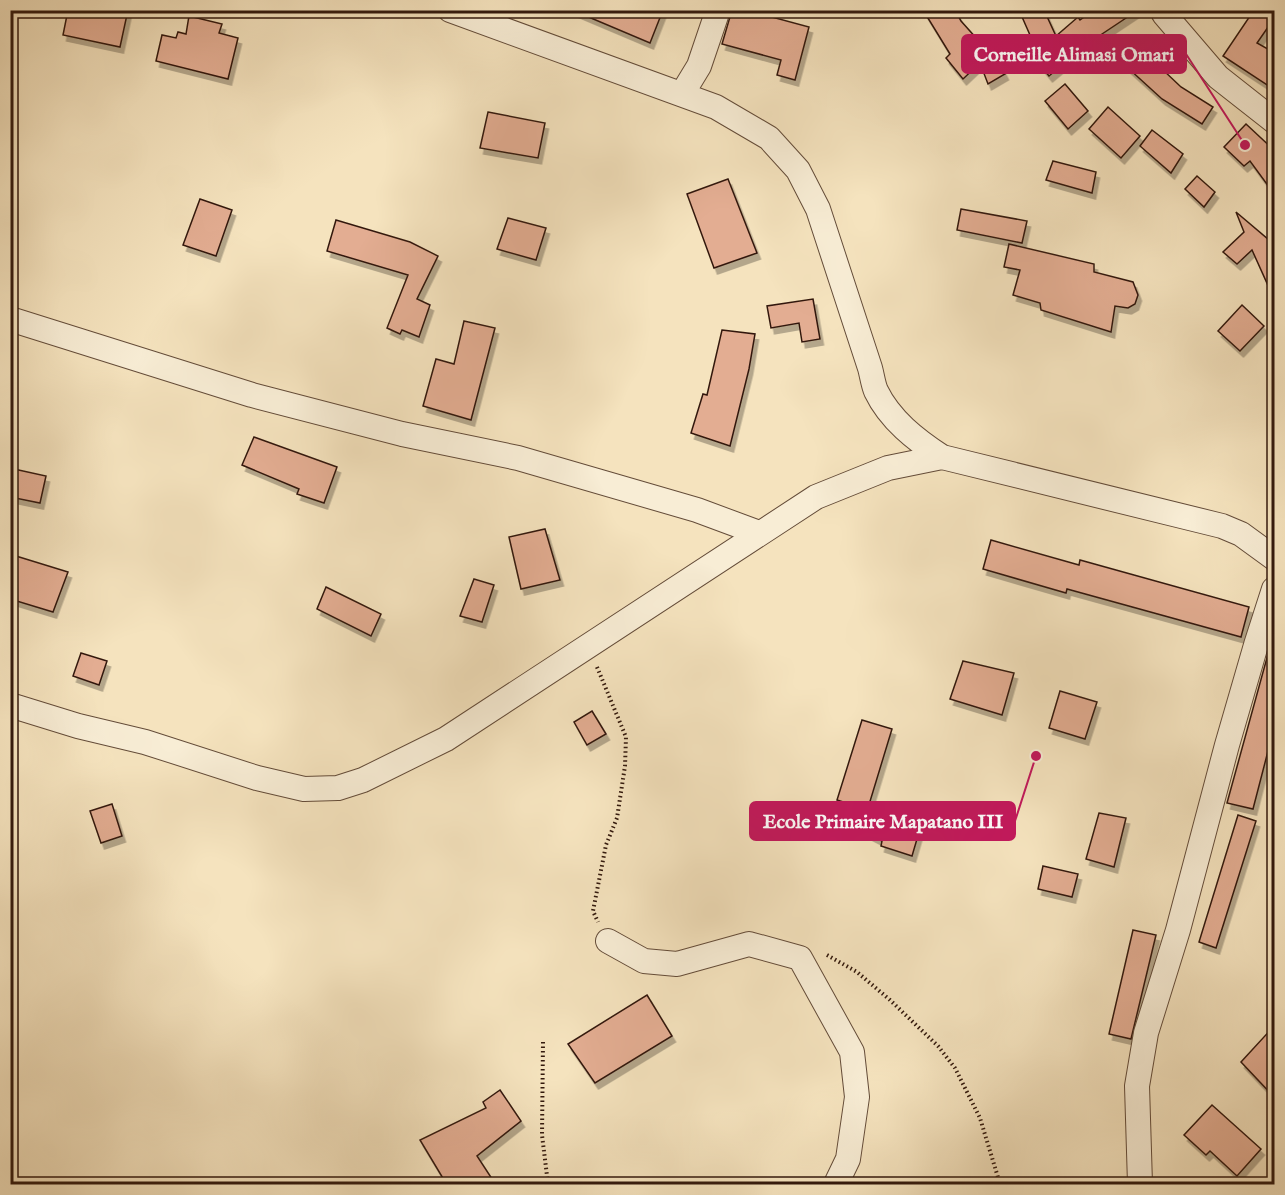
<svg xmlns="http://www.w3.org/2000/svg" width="1285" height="1195" font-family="'IM FELL English',serif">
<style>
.building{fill:#e3ad92;stroke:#33190d;stroke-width:1.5;filter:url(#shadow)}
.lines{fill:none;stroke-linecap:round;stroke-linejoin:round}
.minor-casing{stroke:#644c39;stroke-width:26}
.path{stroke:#33190d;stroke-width:4;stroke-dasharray:1.5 3;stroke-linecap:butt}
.minor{stroke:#f8edd5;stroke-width:24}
.leader{fill:none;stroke:#c2185b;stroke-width:2}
.callout-dot{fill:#c2185b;stroke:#f8edd5;stroke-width:2}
.callout{fill:#c2185b;stroke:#c2185b;stroke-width:2}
.callout-label{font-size:20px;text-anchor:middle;font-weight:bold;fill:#fff}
</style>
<defs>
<filter id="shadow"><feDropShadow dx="3.5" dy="6" stdDeviation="0" flood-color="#0004"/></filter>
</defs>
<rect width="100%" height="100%" fill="#f5e3be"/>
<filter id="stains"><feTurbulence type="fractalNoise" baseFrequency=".00333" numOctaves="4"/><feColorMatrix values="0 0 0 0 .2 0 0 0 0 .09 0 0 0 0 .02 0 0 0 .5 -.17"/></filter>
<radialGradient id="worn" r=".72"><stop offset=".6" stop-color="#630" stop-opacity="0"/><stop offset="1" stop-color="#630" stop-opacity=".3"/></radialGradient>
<g class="building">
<path d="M 68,10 L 128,10 L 120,47 L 63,35 Z"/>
<path d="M 572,10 L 663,10 L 650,43 Z"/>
<path d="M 732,10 L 746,10 L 809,27 L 795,80 L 777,75 L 781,60 L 722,44 Z"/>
<path d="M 923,10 L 955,10 L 961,21 L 995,59 L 997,58 L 1005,74 L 988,84 L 980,63 L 963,79 L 946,58 L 950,54 Z"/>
<path d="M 1019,10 L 1044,10 L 1056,36 L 1078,17 L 1080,20 L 1094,10 L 1138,10 L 1090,42 L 1049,76 L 1032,55 L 1037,51 Z"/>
<path d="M 1254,10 L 1275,10 L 1275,17 L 1257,43 L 1275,53 L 1275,90 L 1223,56 Z"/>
<path d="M 189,16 L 222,24 L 219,33 L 238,38 L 228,79 L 156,61 L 162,35 L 176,38 L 178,32 L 186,34 Z"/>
<path d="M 1143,51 L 1181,87 L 1213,107 L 1202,124 L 1162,99 L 1128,68 Z"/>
<path d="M 1065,84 L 1088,111 L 1068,129 L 1045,101 Z"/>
<path d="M 1108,107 L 1140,136 L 1121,158 L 1089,129 Z"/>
<path d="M 488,112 L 545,123 L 538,158 L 480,148 Z"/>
<path d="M 1246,124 L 1275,151 L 1275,195 L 1250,161 L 1244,166 L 1224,147 Z"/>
<path d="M 1152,130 L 1183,154 L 1171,173 L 1140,146 Z"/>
<path d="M 1053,161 L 1096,172 L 1092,193 L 1046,180 Z"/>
<path d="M 1197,176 L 1215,192 L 1204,207 L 1185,189 Z"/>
<path d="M 728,179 L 757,253 L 714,268 L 687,194 Z"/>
<path d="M 200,199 L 232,210 L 216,256 L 183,245 Z"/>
<path d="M 961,209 L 1027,221 L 1022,243 L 957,230 Z"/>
<path d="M 1236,212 L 1275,245 L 1275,301 L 1252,250 L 1237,264 L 1223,252 L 1244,232 Z"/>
<path d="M 508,218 L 546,228 L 536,260 L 497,249 Z"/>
<path d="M 336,220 L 410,242 L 438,256 L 417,299 L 430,305 L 419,337 L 402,330 L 400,334 L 387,328 L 408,275 L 327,251 Z"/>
<path d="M 1009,244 L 1094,264 L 1094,272 L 1133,282 L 1138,295 L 1135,304 L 1128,308 L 1115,306 L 1111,332 L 1041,310 L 1040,303 L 1013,295 L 1020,270 L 1004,267 Z"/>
<path d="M 813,299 L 820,339 L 802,342 L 799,323 L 771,328 L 767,306 Z"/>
<path d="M 1242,305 L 1264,326 L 1240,351 L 1218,331 Z"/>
<path d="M 464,321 L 495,328 L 471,420 L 423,406 L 436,359 L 454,364 Z"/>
<path d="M 722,330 L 755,334 L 749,369 L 730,446 L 691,433 L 703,394 L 707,395 Z"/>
<path d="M 254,437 L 337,467 L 324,503 L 297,494 L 299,489 L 242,465 Z"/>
<path d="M 14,469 L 46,476 L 40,503 L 10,497 L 10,483 Z"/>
<path d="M 545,529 L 560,580 L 521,589 L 509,537 Z"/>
<path d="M 991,540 L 1079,565 L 1080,560 L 1249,607 L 1241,637 L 1067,589 L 1066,593 L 983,569 Z"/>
<path d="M 16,556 L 68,572 L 53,612 L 10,599 L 10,572 Z"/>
<path d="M 474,579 L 494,585 L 482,622 L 460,616 Z"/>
<path d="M 326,587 L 381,614 L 371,636 L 317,609 Z"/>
<path d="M 81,653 L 107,661 L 99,685 L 73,676 Z"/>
<path d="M 1268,654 L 1275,655 L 1275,724 L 1253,809 L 1227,803 Z"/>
<path d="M 963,661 L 1014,673 L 1002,715 L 950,699 Z"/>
<path d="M 1060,691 L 1097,702 L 1085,739 L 1049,728 Z"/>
<path d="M 592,711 L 606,734 L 587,745 L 574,722 Z"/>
<path d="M 862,720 L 892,729 L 868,808 L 922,822 L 912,856 L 881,846 L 882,841 L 856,828 L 865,809 L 837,800 Z"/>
<path d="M 112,804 L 122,836 L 101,843 L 90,811 Z"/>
<path d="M 1099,813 L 1126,818 L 1114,867 L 1086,859 Z"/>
<path d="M 1238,815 L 1256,821 L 1216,948 L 1199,942 Z"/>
<path d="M 1043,866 L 1078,874 L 1072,897 L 1038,889 Z"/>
<path d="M 1133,930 L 1156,935 L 1131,1039 L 1109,1034 Z"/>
<path d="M 647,995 L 672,1036 L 595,1083 L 568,1044 Z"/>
<path d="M 1275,1025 L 1275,1098 L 1241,1062 Z"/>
<path d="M 500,1090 L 521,1121 L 477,1156 L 496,1185 L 447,1185 L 420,1140 L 486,1108 L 483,1102 Z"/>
<path d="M 1212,1105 L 1261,1149 L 1237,1176 L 1210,1151 L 1206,1155 L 1184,1135 Z"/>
</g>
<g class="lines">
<defs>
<g id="minor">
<path d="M 450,10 L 716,107 L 769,138 L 798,170 L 818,209 L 870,368 C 872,375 873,384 876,391 C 890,420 916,440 942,457 L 1222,526 L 1241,534 L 1274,558"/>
<path d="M 1164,10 L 1164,14 L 1218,77 L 1274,121"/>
<path d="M 682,94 L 699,66 L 718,10"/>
<path d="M 10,319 L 252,395 L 402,434 L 518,458 L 697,510 L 759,533"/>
<path d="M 10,705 L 78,726 L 145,742 L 257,778 L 304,789 L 338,788 L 363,780 L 446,739 L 816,497 L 888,468 L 942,457"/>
<path d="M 608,941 L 644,961 L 677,964 L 749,944 L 800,958 L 852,1052 L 857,1097 L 848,1159 L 836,1184"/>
<path d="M 1140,1184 L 1137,1086 L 1146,1033 L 1178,930 L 1227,745 L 1256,645 L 1274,589"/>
</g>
</defs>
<use href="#minor" class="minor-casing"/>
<g class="path">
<path d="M 597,667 L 626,737 L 625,766 L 617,818 L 606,845 L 593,911 L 598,922"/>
<path d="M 827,955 L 857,972 L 890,1000 L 938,1046 L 955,1068 L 980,1118 L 1000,1184"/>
<path d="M 543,1042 L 542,1135 L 548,1184"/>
</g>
<use href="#minor" class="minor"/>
</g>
<path class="leader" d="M1245 145L1186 54M1036 756L1015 821"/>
<g class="callout-dot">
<circle cx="1245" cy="145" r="6"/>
<circle cx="1036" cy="756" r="6"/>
</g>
<g class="callout">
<rect x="962" y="35" width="224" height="38" rx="6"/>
<rect x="750" y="802" width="265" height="38" rx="6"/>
</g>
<g class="callout-label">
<text x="1074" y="61">Corneille Alimasi Omari</text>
<text x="883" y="828">Ecole Primaire Mapatano III</text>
</g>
<rect width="1285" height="1195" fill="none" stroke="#f5e3be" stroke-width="36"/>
<rect x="12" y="12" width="1261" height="1171" fill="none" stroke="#33190d" stroke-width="3"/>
<rect x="18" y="18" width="1249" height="1159" fill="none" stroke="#33190d" stroke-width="1.5"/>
<rect width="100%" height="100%" filter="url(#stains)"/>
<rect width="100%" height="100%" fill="url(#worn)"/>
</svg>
